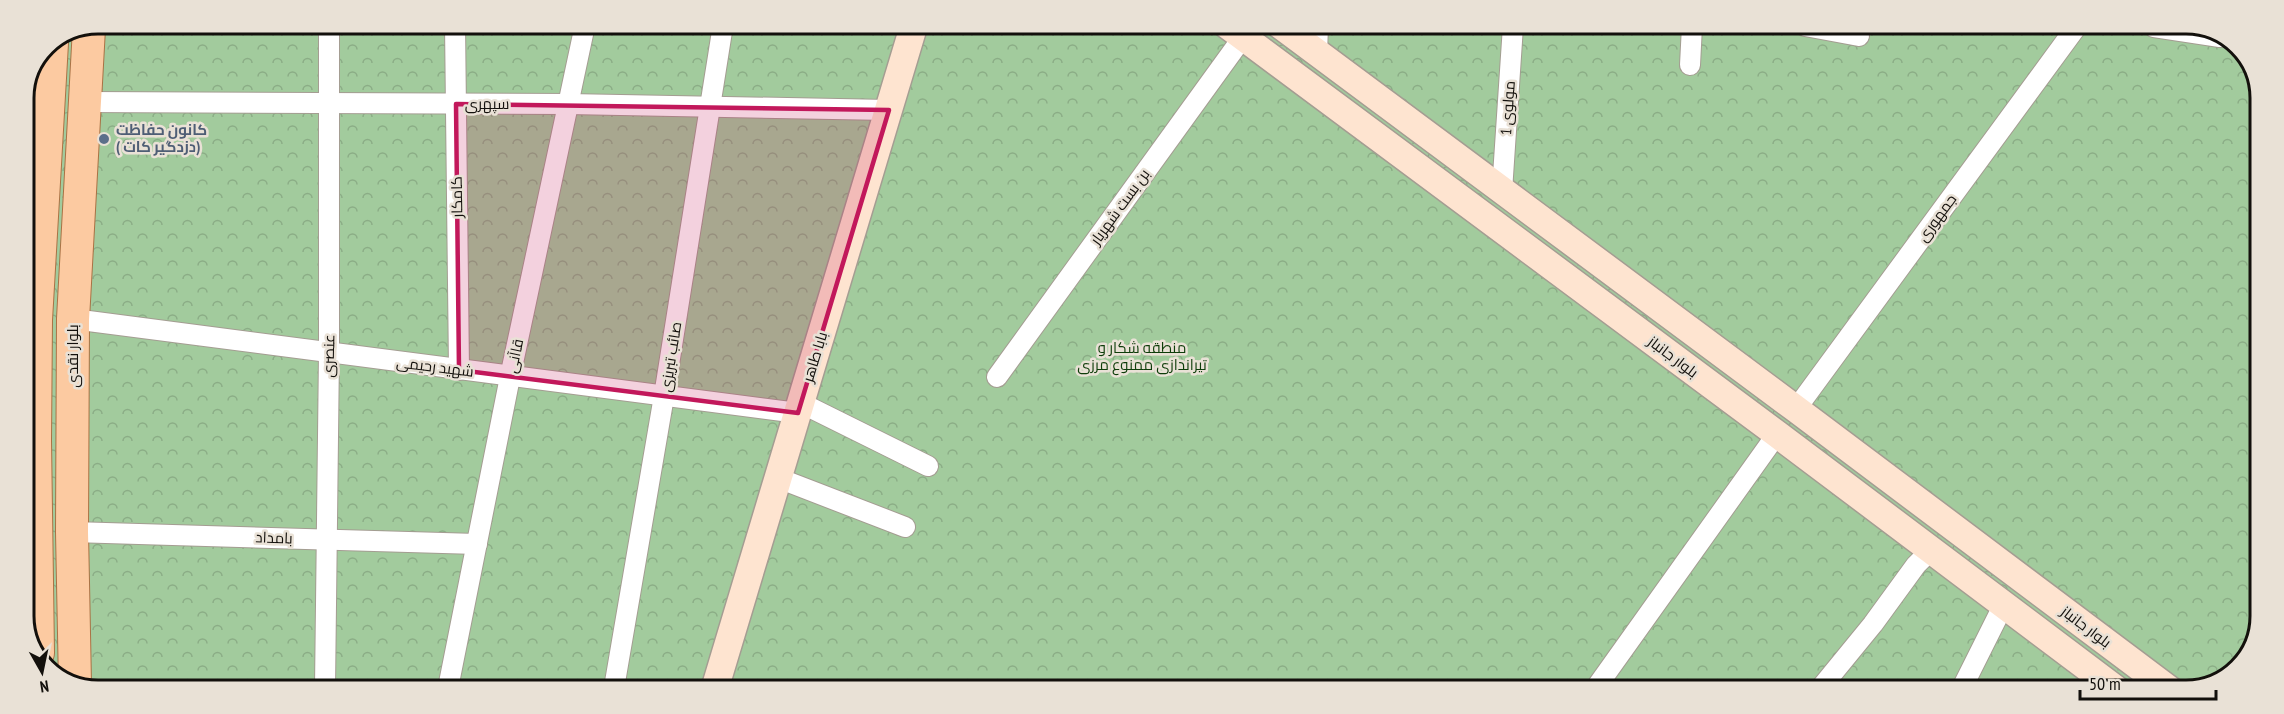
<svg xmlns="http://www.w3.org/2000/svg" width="2284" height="714" font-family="'PT Sans Narrow',Cairo,sans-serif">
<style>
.park{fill:url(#park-crowns)}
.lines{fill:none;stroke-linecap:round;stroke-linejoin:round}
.street-casing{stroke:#a49d92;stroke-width:22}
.secondary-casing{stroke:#a49d92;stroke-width:30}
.primary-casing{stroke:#a97245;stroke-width:34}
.street{stroke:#fff;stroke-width:20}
.secondary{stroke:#fee4d0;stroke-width:27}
.primary{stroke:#fccaa1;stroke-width:32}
.marked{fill:#c2185b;fill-opacity:0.2;stroke:#c2185b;stroke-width:4.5;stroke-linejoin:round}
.service-dot{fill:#5c6f8a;stroke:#e9e1d6;stroke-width:2}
.labels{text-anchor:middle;stroke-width:5;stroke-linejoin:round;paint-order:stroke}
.street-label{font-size:15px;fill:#13100c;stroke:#e9e1d6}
.service-label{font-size:15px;font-weight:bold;fill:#4e5e75;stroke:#e9e1d6;text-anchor:start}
.park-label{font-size:15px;fill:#0d3d09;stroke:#e9e1d6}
.rim{fill:none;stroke:#13100c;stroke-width:3}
</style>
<defs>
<pattern id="park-crowns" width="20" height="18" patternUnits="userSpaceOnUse" patternTransform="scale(1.5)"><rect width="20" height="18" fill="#a2cb9d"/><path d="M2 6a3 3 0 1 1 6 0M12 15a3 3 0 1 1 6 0" fill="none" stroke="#8bad86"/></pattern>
</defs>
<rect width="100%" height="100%" fill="#e9e1d6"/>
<path class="park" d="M 99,24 L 2205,27 L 2244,53 L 2260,94 L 2257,635 L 2231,674 L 2185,690 L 79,687 L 42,664 L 24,620 L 24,99 L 46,46 Z"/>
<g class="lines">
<defs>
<g id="street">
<path d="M 455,24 L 459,370"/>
<path d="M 1805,26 L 1859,36"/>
<path d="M 2154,27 L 2220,37"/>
<path d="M 1317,53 L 1318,26"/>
<path d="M 1690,65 L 1692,26"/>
<path d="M 85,102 L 568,104 L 889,110"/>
<path d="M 24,105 L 49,105"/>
<path d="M 1502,191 L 1513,26"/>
<path d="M 73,319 L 798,413"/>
<path d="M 997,377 L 1243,37"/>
<path d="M 801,403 L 928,466"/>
<path d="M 1796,409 L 2077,26"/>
<path d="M 778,478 L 905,527"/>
<path d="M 72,532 L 477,544"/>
<path d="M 325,688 L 329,353 L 329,24"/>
<path d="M 448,688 L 510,377 L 585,25"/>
<path d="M 614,688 L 664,396 L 723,25"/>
<path d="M 1595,689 L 1777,434"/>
<path d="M 1819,690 L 1873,624 L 1916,565 L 1931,550"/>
<path d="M 1961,690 L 2004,604"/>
</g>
<g id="secondary">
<path d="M 1227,25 L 1777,434 L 2117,690"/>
<path d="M 1280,25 L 1796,409 L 2170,690"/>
<path d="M 715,688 L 914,25"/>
</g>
<g id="primary">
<path d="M 38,653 L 35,440 L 36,320 L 52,43"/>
<path d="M 75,684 L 72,532 L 73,319 L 89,28"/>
</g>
</defs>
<use href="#street" class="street-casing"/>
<use href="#secondary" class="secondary-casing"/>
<use href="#primary" class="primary-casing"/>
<use href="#street" class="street"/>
<use href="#secondary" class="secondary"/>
<use href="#primary" class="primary"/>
</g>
<path class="marked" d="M 456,104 L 889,110 L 798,413 L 459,370 Z"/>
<circle class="service-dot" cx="104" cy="139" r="6"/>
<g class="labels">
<g class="street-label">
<text x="487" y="109">سپهری</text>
<text transform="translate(1508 108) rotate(-86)" y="5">مولوی 1</text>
<text transform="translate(457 197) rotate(-91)" y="5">کامکار</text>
<text transform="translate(1120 207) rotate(-54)" y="5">بن بست شهریار</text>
<text transform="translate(1937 218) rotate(-54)" y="5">جمهوری</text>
<text transform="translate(73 356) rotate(-90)" y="5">بلوار نقدی</text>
<text transform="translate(329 356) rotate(-89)" y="5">عنصری</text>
<text transform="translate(515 356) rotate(-78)" y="5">قاآنی</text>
<text transform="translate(671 357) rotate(-81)" y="5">صائب تبریزی</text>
<text transform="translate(815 357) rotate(-73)" y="5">بابا طاهر</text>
<text transform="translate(1673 357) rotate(37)" y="5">بلوار جانباز</text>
<text transform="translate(435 367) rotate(7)" y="5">شهید رحیمی</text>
<text transform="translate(274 538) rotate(2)" y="5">بامداد</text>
<text transform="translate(2086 627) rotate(37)" y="5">بلوار جانباز</text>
</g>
<g class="service-label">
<text x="116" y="135">کانون حفاظت<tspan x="116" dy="17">( دزدگیر کات)</tspan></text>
</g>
<g class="park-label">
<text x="1142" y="353">منطقه شکار و<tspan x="1142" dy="17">تیراندازی ممنوع مرزی</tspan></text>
</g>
</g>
<path d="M0 0H2284V714H0ZM98 34H2186A64 64 0 0 1 2250 98V616A64 64 0 0 1 2186 680H98A64 64 0 0 1 34 616V98A64 64 0 0 1 98 34Z" fill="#e9e1d6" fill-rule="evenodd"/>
<path class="rim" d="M98 34H2186A64 64 0 0 1 2250 98V616A64 64 0 0 1 2186 680H98A64 64 0 0 1 34 616V98A64 64 0 0 1 98 34Z"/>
<g transform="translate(42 672) rotate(171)" stroke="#e9e1d6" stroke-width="4.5" paint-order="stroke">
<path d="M0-4.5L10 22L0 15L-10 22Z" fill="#13100c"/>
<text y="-9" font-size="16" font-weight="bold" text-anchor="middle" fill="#13100c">N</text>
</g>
<path d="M2080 690v9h136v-9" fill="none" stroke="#13100c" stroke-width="3"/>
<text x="2089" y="690" font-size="18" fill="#13100c" stroke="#e9e1d6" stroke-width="4.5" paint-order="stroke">50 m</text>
</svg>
